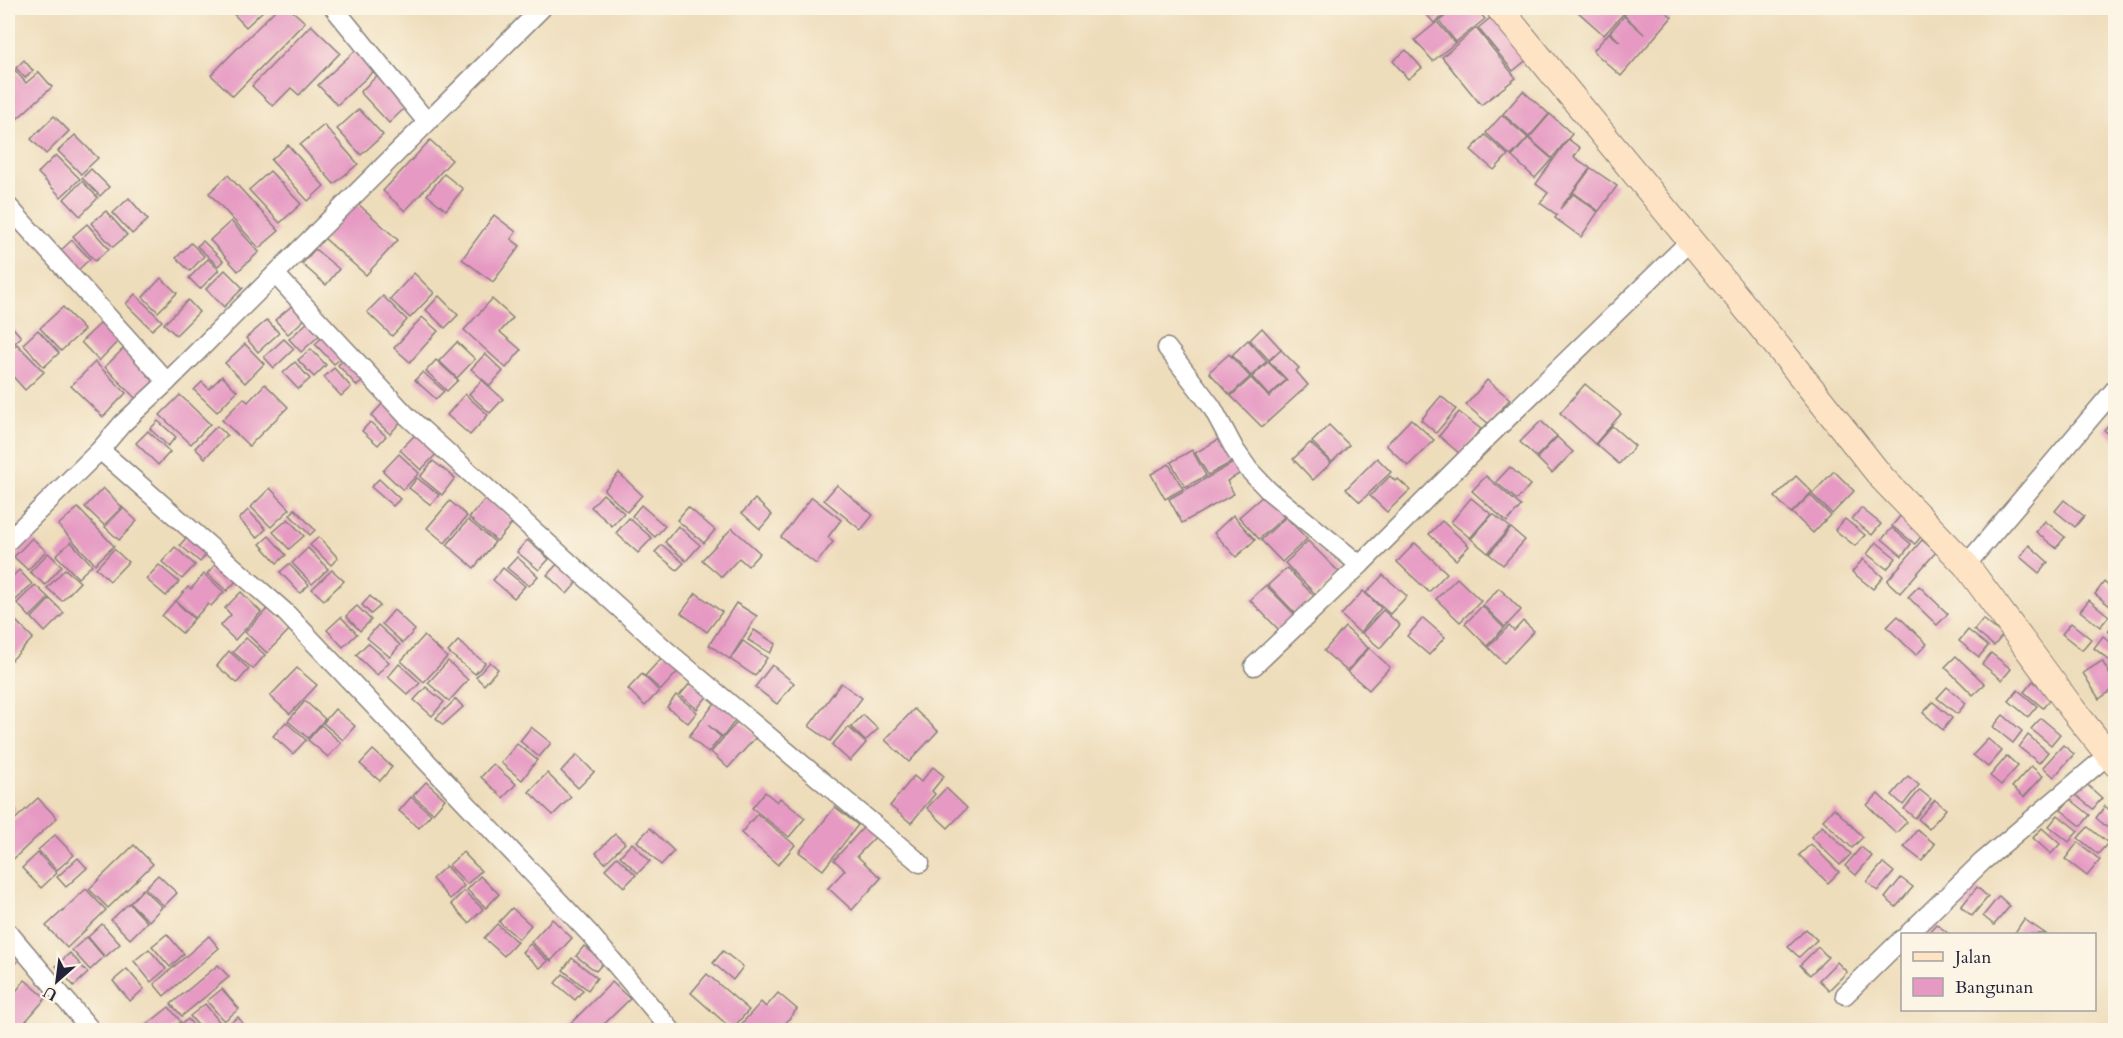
<svg xmlns="http://www.w3.org/2000/svg" width="2123" height="1038" font-family="Cardo,serif">
<style>
.building{fill:#e69ac3}
.lines{fill:none;stroke-linecap:round;stroke-linejoin:round}
.street-casing{stroke:#88807b;stroke-width:21}
.secondary-casing{stroke:#88807b;stroke-width:28}
.street{stroke:#fff;stroke-width:18}
.secondary{stroke:#fee4c5;stroke-width:26}
</style>
<rect width="100%" height="100%" fill="#fcf5e5"/>
<filter id="ink" filterUnits="userSpaceOnUse"><feTurbulence type="fractalNoise" baseFrequency=".0167" numOctaves="2"/><feDisplacementMap in="SourceGraphic" scale="12" xChannelSelector="R" yChannelSelector="G"/><feConvolveMatrix kernelMatrix="1 2 1 2 8 2 1 2 1" color-interpolation-filters="sRGB"/></filter>
<filter id="wash" filterUnits="userSpaceOnUse"><feTurbulence type="fractalNoise" baseFrequency=".008" numOctaves="4" result="noise"/><feDisplacementMap in="SourceGraphic" scale="24" xChannelSelector="R" yChannelSelector="G"/><feGaussianBlur stdDeviation="1.35" result="paint"/><feColorMatrix in="noise" values="0 0 0 0 0 0 0 0 0 0 0 0 0 0 0 0 0 1.4 0 .05"/><feComposite in="paint" operator="in"/></filter>
<g filter="url(#wash)">
<rect width="100%" height="100%" fill="#edb"/>
<g id="blocks">
<g class="building">
<path d="M 228,8 L 266,8 L 246,27 Z"/>
<path d="M 277,8 L 289,8 L 305,22 L 233,96 L 211,75 Z"/>
<path d="M 1421,8 L 1453,8 L 1434,23 Z"/>
<path d="M 1456,8 L 1476,8 L 1485,19 L 1456,42 L 1439,21 Z"/>
<path d="M 1579,8 L 1617,8 L 1624,13 L 1604,35 L 1576,10 Z"/>
<path d="M 1632,8 L 1661,8 L 1672,17 L 1621,76 L 1593,51 L 1609,33 L 1620,42 L 1610,32 L 1624,16 L 1645,35 L 1624,15 Z"/>
<path d="M 1495,14 L 1534,54 L 1513,71 L 1478,28 Z"/>
<path d="M 1437,22 L 1455,43 L 1433,61 L 1415,40 Z"/>
<path d="M 311,25 L 340,53 L 299,95 L 291,88 L 273,106 L 252,86 Z"/>
<path d="M 1476,28 L 1516,78 L 1481,105 L 1442,57 Z"/>
<path d="M 358,48 L 377,68 L 337,105 L 318,85 Z"/>
<path d="M 1406,50 L 1422,68 L 1408,79 L 1393,61 Z"/>
<path d="M 24,60 L 33,71 L 25,78 L 16,68 Z"/>
<path d="M 8,62 L 26,83 L 39,72 L 52,87 L 8,127 Z"/>
<path d="M 380,73 L 409,104 L 389,123 L 360,92 Z"/>
<path d="M 1523,91 L 1549,114 L 1529,137 L 1503,114 Z"/>
<path d="M 359,109 L 383,135 L 361,155 L 337,129 Z"/>
<path d="M 1550,114 L 1572,134 L 1552,158 L 1529,138 Z"/>
<path d="M 1502,115 L 1528,138 L 1511,156 L 1486,133 Z"/>
<path d="M 54,116 L 69,131 L 46,154 L 31,139 Z"/>
<path d="M 324,125 L 358,164 L 334,184 L 300,145 Z"/>
<path d="M 75,135 L 98,158 L 81,174 L 58,151 Z"/>
<path d="M 1485,135 L 1508,155 L 1494,170 L 1471,150 Z"/>
<path d="M 1528,138 L 1552,159 L 1535,178 L 1512,157 Z"/>
<path d="M 1568,139 L 1580,148 L 1574,157 L 1590,168 L 1560,209 L 1573,194 L 1598,212 L 1581,237 L 1555,218 L 1557,215 L 1540,203 L 1548,193 L 1536,184 Z"/>
<path d="M 430,140 L 452,160 L 405,211 L 383,191 Z"/>
<path d="M 288,145 L 324,186 L 308,201 L 271,160 Z"/>
<path d="M 56,155 L 80,179 L 61,197 L 38,173 Z"/>
<path d="M 1591,168 L 1617,186 L 1599,211 L 1573,192 Z"/>
<path d="M 91,169 L 109,187 L 100,196 L 82,178 Z"/>
<path d="M 270,171 L 301,204 L 280,223 L 249,190 Z"/>
<path d="M 444,174 L 463,189 L 446,210 L 427,195 Z"/>
<path d="M 228,175 L 279,231 L 259,248 L 209,193 Z"/>
<path d="M 82,181 L 98,198 L 80,216 L 64,199 Z"/>
<path d="M 129,198 L 148,220 L 132,234 L 113,213 Z"/>
<path d="M 356,202 L 398,240 L 366,275 L 324,238 Z"/>
<path d="M 106,211 L 127,235 L 113,247 L 91,223 Z"/>
<path d="M 494,215 L 516,232 L 511,239 L 520,246 L 493,282 L 462,259 Z"/>
<path d="M 231,221 L 259,252 L 238,271 L 210,240 Z"/>
<path d="M 87,224 L 109,249 L 95,261 L 73,236 Z"/>
<path d="M 72,240 L 90,259 L 77,271 L 59,252 Z"/>
<path d="M 203,241 L 223,261 L 218,266 L 197,246 Z"/>
<path d="M 191,243 L 204,256 L 190,271 L 176,258 Z"/>
<path d="M 315,249 L 339,269 L 326,285 L 302,264 Z"/>
<path d="M 208,259 L 219,270 L 200,289 L 189,278 Z"/>
<path d="M 225,270 L 243,288 L 224,307 L 206,289 Z"/>
<path d="M 414,273 L 434,293 L 410,318 L 390,299 Z"/>
<path d="M 161,278 L 177,293 L 158,312 L 143,297 Z"/>
<path d="M 135,294 L 162,321 L 152,330 L 126,304 Z"/>
<path d="M 383,296 L 407,320 L 392,336 L 367,312 Z"/>
<path d="M 439,296 L 458,315 L 445,328 L 426,310 Z"/>
<path d="M 492,299 L 513,318 L 500,332 L 521,350 L 506,368 L 464,330 Z"/>
<path d="M 188,300 L 199,312 L 176,335 L 164,324 Z"/>
<path d="M 293,305 L 306,318 L 288,334 L 275,320 Z"/>
<path d="M 63,307 L 84,330 L 61,351 L 40,328 Z"/>
<path d="M 422,317 L 438,331 L 410,362 L 394,348 Z"/>
<path d="M 267,320 L 279,333 L 258,352 L 246,338 Z"/>
<path d="M 8,322 L 21,337 L 8,350 Z"/>
<path d="M 308,322 L 320,335 L 301,352 L 289,339 Z"/>
<path d="M 101,323 L 119,340 L 99,361 L 81,342 Z"/>
<path d="M 1262,328 L 1281,349 L 1269,360 L 1250,340 Z"/>
<path d="M 38,330 L 59,353 L 44,367 L 23,344 Z"/>
<path d="M 326,334 L 345,355 L 334,364 L 315,344 Z"/>
<path d="M 284,339 L 294,349 L 274,368 L 264,357 Z"/>
<path d="M 1248,340 L 1267,361 L 1251,376 L 1232,355 Z"/>
<path d="M 457,342 L 475,359 L 457,378 L 439,361 Z"/>
<path d="M 17,344 L 44,372 L 25,390 L 8,371 L 8,354 Z"/>
<path d="M 245,344 L 264,364 L 245,383 L 225,363 Z"/>
<path d="M 124,348 L 156,379 L 136,399 L 105,367 Z"/>
<path d="M 311,349 L 326,365 L 314,377 L 298,360 Z"/>
<path d="M 1281,350 L 1299,368 L 1296,371 L 1308,385 L 1262,427 L 1231,396 L 1251,378 L 1269,397 L 1287,380 L 1269,361 Z"/>
<path d="M 485,354 L 503,371 L 490,386 L 471,369 Z"/>
<path d="M 1229,354 L 1250,377 L 1230,395 L 1209,372 Z"/>
<path d="M 348,356 L 367,377 L 357,386 L 338,365 Z"/>
<path d="M 436,360 L 458,380 L 447,391 L 426,371 Z"/>
<path d="M 95,362 L 126,393 L 103,417 L 71,386 Z"/>
<path d="M 295,362 L 310,379 L 298,389 L 283,373 Z"/>
<path d="M 1268,362 L 1286,380 L 1269,396 L 1252,377 Z"/>
<path d="M 334,368 L 351,387 L 341,396 L 324,377 Z"/>
<path d="M 423,372 L 444,391 L 436,399 L 415,380 Z"/>
<path d="M 222,376 L 237,391 L 217,412 L 194,390 L 202,382 L 209,389 Z"/>
<path d="M 482,380 L 503,399 L 490,413 L 469,394 Z"/>
<path d="M 1487,380 L 1510,399 L 1489,424 L 1466,405 Z"/>
<path d="M 265,384 L 288,407 L 249,446 L 222,420 L 244,398 L 248,402 Z"/>
<path d="M 1585,384 L 1621,414 L 1595,444 L 1560,413 Z"/>
<path d="M 465,394 L 488,415 L 470,435 L 447,415 Z"/>
<path d="M 180,395 L 210,424 L 191,444 L 160,415 Z"/>
<path d="M 1441,396 L 1456,409 L 1436,433 L 1421,420 Z"/>
<path d="M 384,402 L 403,419 L 390,434 L 371,416 Z"/>
<path d="M 1459,412 L 1481,429 L 1460,454 L 1439,436 Z"/>
<path d="M 2115,417 L 2115,440 L 2104,430 Z"/>
<path d="M 1411,419 L 1434,440 L 1408,466 L 1386,445 Z"/>
<path d="M 158,421 L 176,437 L 168,446 L 150,429 Z"/>
<path d="M 1541,421 L 1557,436 L 1536,457 L 1520,442 Z"/>
<path d="M 370,422 L 386,436 L 378,445 L 362,431 Z"/>
<path d="M 1329,425 L 1349,445 L 1332,462 L 1312,442 Z"/>
<path d="M 217,426 L 227,435 L 205,458 L 195,448 Z"/>
<path d="M 1612,426 L 1635,446 L 1619,464 L 1596,444 Z"/>
<path d="M 420,430 L 441,449 L 421,470 L 400,450 Z"/>
<path d="M 148,431 L 170,452 L 158,465 L 136,443 Z"/>
<path d="M 1557,437 L 1573,452 L 1552,473 L 1537,458 Z"/>
<path d="M 1219,439 L 1232,462 L 1208,475 L 1195,453 Z"/>
<path d="M 1310,443 L 1331,463 L 1313,480 L 1293,459 Z"/>
<path d="M 1192,450 L 1206,476 L 1185,487 L 1171,462 Z"/>
<path d="M 399,454 L 419,473 L 403,490 L 383,471 Z"/>
<path d="M 1377,458 L 1391,472 L 1360,502 L 1346,489 Z"/>
<path d="M 433,461 L 455,478 L 442,495 L 420,477 Z"/>
<path d="M 1235,462 L 1241,473 L 1227,481 L 1234,494 L 1182,523 L 1169,499 Z"/>
<path d="M 1169,464 L 1183,489 L 1165,499 L 1151,474 Z"/>
<path d="M 1510,467 L 1530,485 L 1517,500 L 1496,482 Z"/>
<path d="M 1834,471 L 1854,491 L 1832,514 L 1812,494 Z"/>
<path d="M 619,473 L 642,495 L 627,512 L 604,490 Z"/>
<path d="M 1390,476 L 1395,481 L 1398,479 L 1410,490 L 1387,512 L 1370,496 Z"/>
<path d="M 1486,476 L 1521,506 L 1507,522 L 1472,491 Z"/>
<path d="M 1796,476 L 1812,492 L 1791,513 L 1775,497 Z"/>
<path d="M 417,478 L 439,495 L 431,505 L 409,488 Z"/>
<path d="M 379,479 L 400,499 L 393,506 L 371,487 Z"/>
<path d="M 837,485 L 873,515 L 861,530 L 824,500 Z"/>
<path d="M 103,488 L 122,507 L 104,525 L 85,507 Z"/>
<path d="M 270,488 L 290,509 L 271,527 L 251,507 Z"/>
<path d="M 603,494 L 624,513 L 612,526 L 591,507 Z"/>
<path d="M 1264,495 L 1284,517 L 1259,539 L 1239,517 Z"/>
<path d="M 1810,495 L 1830,515 L 1813,533 L 1792,513 Z"/>
<path d="M 812,497 L 841,520 L 828,537 L 833,542 L 816,564 L 781,537 Z"/>
<path d="M 486,498 L 514,521 L 497,541 L 469,518 Z"/>
<path d="M 1471,498 L 1491,514 L 1470,538 L 1451,522 Z"/>
<path d="M 755,499 L 772,515 L 760,529 L 742,513 Z"/>
<path d="M 2064,500 L 2084,516 L 2075,527 L 2055,511 Z"/>
<path d="M 450,501 L 467,516 L 445,543 L 427,528 Z"/>
<path d="M 641,505 L 665,526 L 655,537 L 632,516 Z"/>
<path d="M 688,507 L 715,530 L 704,543 L 677,520 Z"/>
<path d="M 78,508 L 114,546 L 95,564 L 58,525 Z"/>
<path d="M 123,508 L 137,521 L 119,540 L 105,527 Z"/>
<path d="M 1861,508 L 1881,524 L 1872,535 L 1852,519 Z"/>
<path d="M 295,509 L 315,530 L 310,535 L 290,515 Z"/>
<path d="M 248,510 L 266,529 L 257,538 L 239,519 Z"/>
<path d="M 1493,514 L 1510,527 L 1488,553 L 1471,539 Z"/>
<path d="M 1233,515 L 1255,540 L 1236,557 L 1214,533 Z"/>
<path d="M 1901,515 L 1924,533 L 1915,544 L 1892,526 Z"/>
<path d="M 1286,517 L 1307,539 L 1282,562 L 1261,540 Z"/>
<path d="M 629,518 L 652,538 L 638,553 L 616,533 Z"/>
<path d="M 288,519 L 304,536 L 289,549 L 273,532 Z"/>
<path d="M 1845,519 L 1865,535 L 1855,546 L 1835,530 Z"/>
<path d="M 468,520 L 495,542 L 474,568 L 447,545 Z"/>
<path d="M 1442,521 L 1469,546 L 1456,560 L 1429,534 Z"/>
<path d="M 2045,521 L 2065,537 L 2056,548 L 2036,532 Z"/>
<path d="M 678,526 L 700,545 L 686,561 L 665,542 Z"/>
<path d="M 732,528 L 760,553 L 748,566 L 739,558 L 722,577 L 702,560 Z"/>
<path d="M 1511,528 L 1525,540 L 1503,565 L 1489,554 Z"/>
<path d="M 1892,528 L 1911,544 L 1902,556 L 1882,539 Z"/>
<path d="M 192,531 L 212,548 L 200,562 L 180,545 Z"/>
<path d="M 269,536 L 286,555 L 277,563 L 260,544 Z"/>
<path d="M 319,537 L 338,558 L 331,565 L 310,545 Z"/>
<path d="M 32,538 L 46,551 L 28,570 L 14,557 Z"/>
<path d="M 527,540 L 549,559 L 539,570 L 517,552 Z"/>
<path d="M 1922,540 L 1936,552 L 1900,593 L 1887,581 Z"/>
<path d="M 1308,541 L 1339,572 L 1316,595 L 1285,563 Z"/>
<path d="M 71,542 L 92,565 L 78,578 L 56,555 Z"/>
<path d="M 1876,542 L 1896,558 L 1887,569 L 1867,554 Z"/>
<path d="M 1415,543 L 1447,573 L 1429,592 L 1397,562 Z"/>
<path d="M 662,545 L 684,563 L 677,570 L 655,552 Z"/>
<path d="M 2029,545 L 2048,562 L 2039,573 L 2020,557 Z"/>
<path d="M 175,547 L 195,565 L 182,579 L 162,562 Z"/>
<path d="M 308,548 L 328,569 L 312,584 L 292,563 Z"/>
<path d="M 114,549 L 128,562 L 110,581 L 96,568 Z"/>
<path d="M 48,553 L 62,566 L 45,585 L 30,572 Z"/>
<path d="M 517,557 L 538,576 L 529,586 L 507,568 Z"/>
<path d="M 220,559 L 240,577 L 227,591 L 207,574 Z"/>
<path d="M 562,559 L 582,577 L 567,594 L 547,575 Z"/>
<path d="M 1863,559 L 1883,577 L 1873,589 L 1852,572 Z"/>
<path d="M 289,564 L 309,585 L 300,593 L 280,572 Z"/>
<path d="M 159,565 L 179,582 L 166,596 L 146,579 Z"/>
<path d="M 503,568 L 525,586 L 514,598 L 493,580 Z"/>
<path d="M 1287,568 L 1314,596 L 1296,614 L 1268,585 Z"/>
<path d="M 65,569 L 80,582 L 62,601 L 47,588 Z"/>
<path d="M 19,570 L 32,584 L 14,602 L 8,596 L 8,581 Z"/>
<path d="M 332,570 L 344,581 L 324,600 L 312,589 Z"/>
<path d="M 204,574 L 224,592 L 211,606 L 208,604 L 195,618 L 176,601 L 188,587 L 191,589 Z"/>
<path d="M 1383,575 L 1407,596 L 1390,614 L 1366,593 Z"/>
<path d="M 1457,578 L 1481,601 L 1460,622 L 1436,599 Z"/>
<path d="M 2104,582 L 2115,592 L 2115,610 L 2095,594 Z"/>
<path d="M 35,585 L 49,598 L 30,617 L 17,603 Z"/>
<path d="M 1266,585 L 1295,615 L 1279,630 L 1250,600 Z"/>
<path d="M 1919,586 L 1948,614 L 1937,625 L 1908,597 Z"/>
<path d="M 1499,588 L 1521,610 L 1505,627 L 1483,605 Z"/>
<path d="M 1363,591 L 1381,608 L 1360,633 L 1341,615 Z"/>
<path d="M 241,592 L 261,612 L 235,640 L 220,626 L 231,615 L 225,608 Z"/>
<path d="M 696,593 L 722,612 L 707,632 L 681,613 Z"/>
<path d="M 370,596 L 380,606 L 371,614 L 362,605 Z"/>
<path d="M 50,599 L 64,613 L 45,632 L 32,618 Z"/>
<path d="M 2089,600 L 2109,616 L 2100,627 L 2080,611 Z"/>
<path d="M 175,601 L 194,619 L 182,633 L 162,616 Z"/>
<path d="M 736,603 L 757,616 L 730,659 L 709,645 Z"/>
<path d="M 357,606 L 371,620 L 360,631 L 346,616 Z"/>
<path d="M 1482,606 L 1504,628 L 1487,646 L 1465,624 Z"/>
<path d="M 268,608 L 291,628 L 267,653 L 245,632 Z"/>
<path d="M 394,610 L 415,630 L 403,643 L 382,624 Z"/>
<path d="M 1383,610 L 1400,625 L 1380,648 L 1362,633 Z"/>
<path d="M 1898,616 L 1927,644 L 1916,655 L 1887,627 Z"/>
<path d="M 341,617 L 357,634 L 343,647 L 327,630 Z"/>
<path d="M 1423,618 L 1445,637 L 1429,655 L 1407,636 Z"/>
<path d="M 1983,619 L 2003,635 L 1994,646 L 1974,630 Z"/>
<path d="M 15,620 L 33,638 L 8,664 L 8,627 Z"/>
<path d="M 1523,621 L 1534,631 L 1504,663 L 1488,647 L 1509,626 L 1514,631 Z"/>
<path d="M 2115,621 L 2115,638 L 2108,631 Z"/>
<path d="M 2071,623 L 2091,639 L 2082,650 L 2062,634 Z"/>
<path d="M 378,625 L 400,645 L 390,657 L 367,638 Z"/>
<path d="M 1345,627 L 1368,648 L 1347,671 L 1324,651 Z"/>
<path d="M 754,630 L 776,644 L 770,653 L 748,640 Z"/>
<path d="M 1968,630 L 1988,646 L 1979,657 L 1959,641 Z"/>
<path d="M 424,636 L 447,657 L 424,682 L 401,661 Z"/>
<path d="M 2103,636 L 2115,646 L 2114,664 L 2094,648 Z"/>
<path d="M 246,638 L 265,655 L 253,669 L 233,652 Z"/>
<path d="M 458,641 L 485,663 L 475,674 L 448,652 Z"/>
<path d="M 743,641 L 767,658 L 755,676 L 730,659 Z"/>
<path d="M 368,643 L 389,662 L 377,675 L 356,655 Z"/>
<path d="M 1369,648 L 1390,667 L 1369,690 L 1348,672 Z"/>
<path d="M 229,651 L 249,669 L 237,683 L 217,666 Z"/>
<path d="M 667,652 L 683,666 L 661,690 L 645,676 Z"/>
<path d="M 1991,653 L 2011,669 L 2002,680 L 1982,664 Z"/>
<path d="M 1956,656 L 1985,684 L 1973,695 L 1945,667 Z"/>
<path d="M 448,661 L 468,680 L 449,701 L 428,683 Z"/>
<path d="M 2102,661 L 2115,683 L 2115,688 L 2099,699 L 2083,673 Z"/>
<path d="M 490,662 L 498,669 L 484,685 L 476,677 Z"/>
<path d="M 399,664 L 420,683 L 408,695 L 388,677 Z"/>
<path d="M 772,665 L 794,683 L 777,704 L 755,687 Z"/>
<path d="M 297,668 L 317,685 L 290,714 L 270,696 Z"/>
<path d="M 642,674 L 659,691 L 645,706 L 628,689 Z"/>
<path d="M 692,681 L 709,694 L 697,709 L 680,695 Z"/>
<path d="M 2033,681 L 2052,697 L 2043,708 L 2024,692 Z"/>
<path d="M 841,683 L 862,698 L 830,741 L 809,726 Z"/>
<path d="M 426,687 L 444,702 L 432,716 L 414,700 Z"/>
<path d="M 1947,687 L 1966,703 L 1957,714 L 1937,698 Z"/>
<path d="M 2018,690 L 2037,706 L 2028,717 L 2009,701 Z"/>
<path d="M 676,695 L 697,712 L 688,723 L 667,707 Z"/>
<path d="M 456,699 L 463,707 L 443,725 L 436,718 Z"/>
<path d="M 718,699 L 739,715 L 723,737 L 708,725 L 721,737 L 708,753 L 689,736 Z"/>
<path d="M 305,701 L 325,719 L 308,738 L 288,721 Z"/>
<path d="M 1933,702 L 1952,718 L 1943,730 L 1923,713 Z"/>
<path d="M 335,709 L 355,726 L 343,740 L 323,723 Z"/>
<path d="M 914,709 L 938,731 L 909,762 L 885,740 Z"/>
<path d="M 863,715 L 878,729 L 865,741 L 851,727 Z"/>
<path d="M 2003,715 L 2022,731 L 2013,743 L 1993,727 Z"/>
<path d="M 2041,718 L 2060,734 L 2051,745 L 2031,729 Z"/>
<path d="M 739,720 L 757,736 L 728,768 L 711,752 Z"/>
<path d="M 286,722 L 306,740 L 293,754 L 273,736 Z"/>
<path d="M 321,725 L 341,743 L 328,757 L 308,740 Z"/>
<path d="M 531,727 L 551,743 L 539,757 L 520,741 Z"/>
<path d="M 848,727 L 866,743 L 850,761 L 832,745 Z"/>
<path d="M 2028,735 L 2048,752 L 2039,763 L 2019,747 Z"/>
<path d="M 1988,739 L 2002,751 L 1988,767 L 1973,755 Z"/>
<path d="M 517,744 L 537,760 L 522,780 L 501,763 Z"/>
<path d="M 2063,745 L 2074,754 L 2054,777 L 2043,767 Z"/>
<path d="M 373,750 L 392,767 L 380,781 L 360,764 Z"/>
<path d="M 577,755 L 594,772 L 578,788 L 561,771 Z"/>
<path d="M 2007,756 L 2018,766 L 2001,785 L 1990,776 Z"/>
<path d="M 493,764 L 516,784 L 503,798 L 481,777 Z"/>
<path d="M 2031,766 L 2043,776 L 2024,797 L 2012,787 Z"/>
<path d="M 933,767 L 944,776 L 932,791 L 935,794 L 911,823 L 890,806 L 914,776 L 921,782 Z"/>
<path d="M 547,773 L 571,797 L 553,815 L 529,792 Z"/>
<path d="M 1908,776 L 1919,785 L 1903,805 L 1892,795 Z"/>
<path d="M 2083,781 L 2102,798 L 2093,809 L 2073,793 Z"/>
<path d="M 426,782 L 445,799 L 433,813 L 413,796 Z"/>
<path d="M 946,788 L 967,808 L 948,828 L 927,808 Z"/>
<path d="M 1920,790 L 1931,799 L 1915,818 L 1904,809 Z"/>
<path d="M 765,792 L 777,802 L 780,798 L 805,818 L 789,837 L 752,808 Z"/>
<path d="M 1878,794 L 1907,822 L 1896,833 L 1867,805 Z"/>
<path d="M 411,797 L 431,814 L 419,828 L 399,811 Z"/>
<path d="M 38,798 L 57,818 L 8,864 L 8,826 Z"/>
<path d="M 2070,799 L 2090,815 L 2081,826 L 2061,810 Z"/>
<path d="M 1935,800 L 1946,809 L 1929,829 L 1918,819 Z"/>
<path d="M 8,801 L 16,810 L 8,818 Z"/>
<path d="M 2105,806 L 2115,815 L 2115,834 L 2096,818 Z"/>
<path d="M 835,807 L 858,825 L 823,870 L 799,852 Z"/>
<path d="M 1834,808 L 1863,837 L 1852,848 L 1823,820 Z"/>
<path d="M 757,814 L 795,845 L 778,865 L 741,833 Z"/>
<path d="M 2058,815 L 2078,831 L 2069,842 L 2049,826 Z"/>
<path d="M 869,821 L 880,832 L 857,856 L 881,878 L 852,910 L 828,888 L 845,870 L 834,860 Z"/>
<path d="M 1822,826 L 1851,854 L 1840,865 L 1811,837 Z"/>
<path d="M 2088,827 L 2108,843 L 2098,854 L 2078,838 Z"/>
<path d="M 650,828 L 674,851 L 661,865 L 637,841 Z"/>
<path d="M 2042,828 L 2060,844 L 2051,854 L 2033,838 Z"/>
<path d="M 1917,830 L 1935,844 L 1922,861 L 1904,847 Z"/>
<path d="M 615,834 L 625,843 L 605,863 L 596,853 Z"/>
<path d="M 55,835 L 74,855 L 57,870 L 38,850 Z"/>
<path d="M 2078,842 L 2100,860 L 2087,876 L 2065,859 Z"/>
<path d="M 632,843 L 650,861 L 638,873 L 620,856 Z"/>
<path d="M 1811,844 L 1839,872 L 1828,883 L 1799,855 Z"/>
<path d="M 134,845 L 153,864 L 108,908 L 89,889 Z"/>
<path d="M 1861,847 L 1872,856 L 1856,875 L 1845,866 Z"/>
<path d="M 463,852 L 481,871 L 467,884 L 449,865 Z"/>
<path d="M 38,853 L 57,873 L 41,888 L 22,868 Z"/>
<path d="M 617,857 L 636,875 L 624,887 L 605,869 Z"/>
<path d="M 78,858 L 87,868 L 66,887 L 57,877 Z"/>
<path d="M 1883,863 L 1894,872 L 1878,891 L 1867,882 Z"/>
<path d="M 446,866 L 464,886 L 450,899 L 432,879 Z"/>
<path d="M 158,875 L 177,893 L 164,906 L 145,888 Z"/>
<path d="M 480,876 L 499,894 L 486,908 L 467,890 Z"/>
<path d="M 1901,878 L 1913,887 L 1896,907 L 1885,898 Z"/>
<path d="M 1977,887 L 1988,897 L 1972,916 L 1961,907 Z"/>
<path d="M 86,889 L 106,910 L 67,948 L 46,926 Z"/>
<path d="M 143,889 L 162,907 L 149,921 L 130,903 Z"/>
<path d="M 464,891 L 483,909 L 469,923 L 451,904 Z"/>
<path d="M 1999,896 L 2010,906 L 1994,925 L 1983,916 Z"/>
<path d="M 129,903 L 147,922 L 130,939 L 111,920 Z"/>
<path d="M 512,908 L 531,925 L 519,939 L 499,922 Z"/>
<path d="M 552,919 L 572,938 L 551,961 L 531,942 Z"/>
<path d="M 2024,919 L 2046,934 L 2014,934 Z"/>
<path d="M 102,924 L 120,944 L 105,957 L 88,937 Z"/>
<path d="M 497,924 L 517,942 L 504,956 L 484,938 Z"/>
<path d="M 1936,924 L 1949,934 L 1927,934 Z"/>
<path d="M 1806,929 L 1817,940 L 1799,957 L 1788,947 Z"/>
<path d="M 167,934 L 184,954 L 170,967 L 152,946 Z"/>
<path d="M 209,936 L 219,948 L 164,996 L 154,984 Z"/>
<path d="M 87,937 L 104,957 L 90,970 L 72,950 Z"/>
<path d="M 530,944 L 548,961 L 540,968 L 522,952 Z"/>
<path d="M 584,946 L 604,962 L 596,971 L 576,956 Z"/>
<path d="M 8,947 L 20,959 L 8,971 Z"/>
<path d="M 1818,947 L 1828,957 L 1810,975 L 1800,965 Z"/>
<path d="M 149,949 L 166,969 L 151,982 L 134,961 Z"/>
<path d="M 723,951 L 743,967 L 733,980 L 713,963 Z"/>
<path d="M 70,953 L 88,973 L 74,986 L 56,966 Z"/>
<path d="M 572,958 L 597,978 L 588,990 L 563,970 Z"/>
<path d="M 1837,962 L 1847,972 L 1829,990 L 1819,980 Z"/>
<path d="M 218,965 L 229,977 L 182,1016 L 171,1004 Z"/>
<path d="M 127,969 L 144,989 L 130,1001 L 113,981 Z"/>
<path d="M 563,974 L 583,990 L 575,1000 L 555,983 Z"/>
<path d="M 707,974 L 749,1010 L 732,1029 L 691,993 Z"/>
<path d="M 25,980 L 46,998 L 18,1030 L 12,1030 L 8,1026 L 8,1001 Z"/>
<path d="M 612,982 L 630,999 L 598,1030 L 592,1027 L 588,1030 L 573,1030 L 568,1026 Z"/>
<path d="M 222,989 L 239,1009 L 224,1021 L 207,1001 Z"/>
<path d="M 778,993 L 797,1009 L 780,1030 L 736,1030 L 761,1002 L 766,1007 Z"/>
<path d="M 205,1004 L 222,1025 L 214,1030 L 202,1030 L 190,1016 Z"/>
<path d="M 169,1007 L 181,1022 L 170,1030 L 140,1030 Z"/>
<path d="M 238,1017 L 248,1030 L 224,1030 L 222,1029 Z"/>
<path d="M 188,1019 L 197,1030 L 174,1030 Z"/>
</g>
</g>
</g>
<g filter="url(#ink)">
<use href="#blocks" fill-opacity="0" stroke="#88807b" stroke-width="1.5"/>
<g class="lines">
<defs>
<g id="street">
<path d="M 334,8 L 427,122"/>
<path d="M 8,206 L 167,382"/>
<path d="M 275,274 L 406,415 L 667,651 L 920,863"/>
<path d="M 1167,348 L 1212,407 L 1235,450 L 1249,470 L 1269,491 L 1360,565"/>
<path d="M 100,450 L 286,613 L 589,933 L 671,1030"/>
<path d="M 8,541 L 100,450 L 122,424 L 167,382 L 542,8"/>
<path d="M 1966,565 L 2116,388"/>
<path d="M 1254,666 L 1360,565 L 1489,436 L 1690,241"/>
<path d="M 8,932 L 91,1030"/>
<path d="M 1908,934 L 1982,862 L 2108,755"/>
<path d="M 1845,995 L 1902,939"/>
</g>
<path id="secondary" d="M 1499,8 L 1787,358 L 1882,478 L 1966,565 L 2073,710 L 2116,764"/>
</defs>
<use href="#street" class="street-casing"/>
<use href="#secondary" class="secondary-casing"/>
<use href="#street" class="street"/>
<use href="#secondary" class="secondary"/>
</g>
</g>
<rect width="2123" height="1038" fill="none" stroke="#fcf5e5" stroke-width="30"/>
<rect x="1901" y="933" width="195" height="78" fill="#fcf5e5" stroke="#a5a1a1" stroke-width="1.5"/>
<rect x="1913" y="952" width="30" height="9" fill="#fee4c5" stroke="#a5a1a1" stroke-width="1.5"/>
<text x="1955" y="963" font-size="18" fill="#22223b">Jalan</text>
<rect x="1913" y="978" width="30" height="18" fill="#e69ac3" stroke="#a5a1a1" stroke-width="1.5"/>
<text x="1955" y="993" font-size="18" fill="#22223b">Bangunan</text>
<g transform="translate(57 981) rotate(208)" stroke="#fcf5e5" stroke-width="4.5" paint-order="stroke">
<path d="M0-4.5L10 22L0 15L-10 22Z" fill="#22223b"/>
<text y="-9" font-size="16" font-weight="bold" text-anchor="middle" fill="#22223b">U</text>
</g>
</svg>
